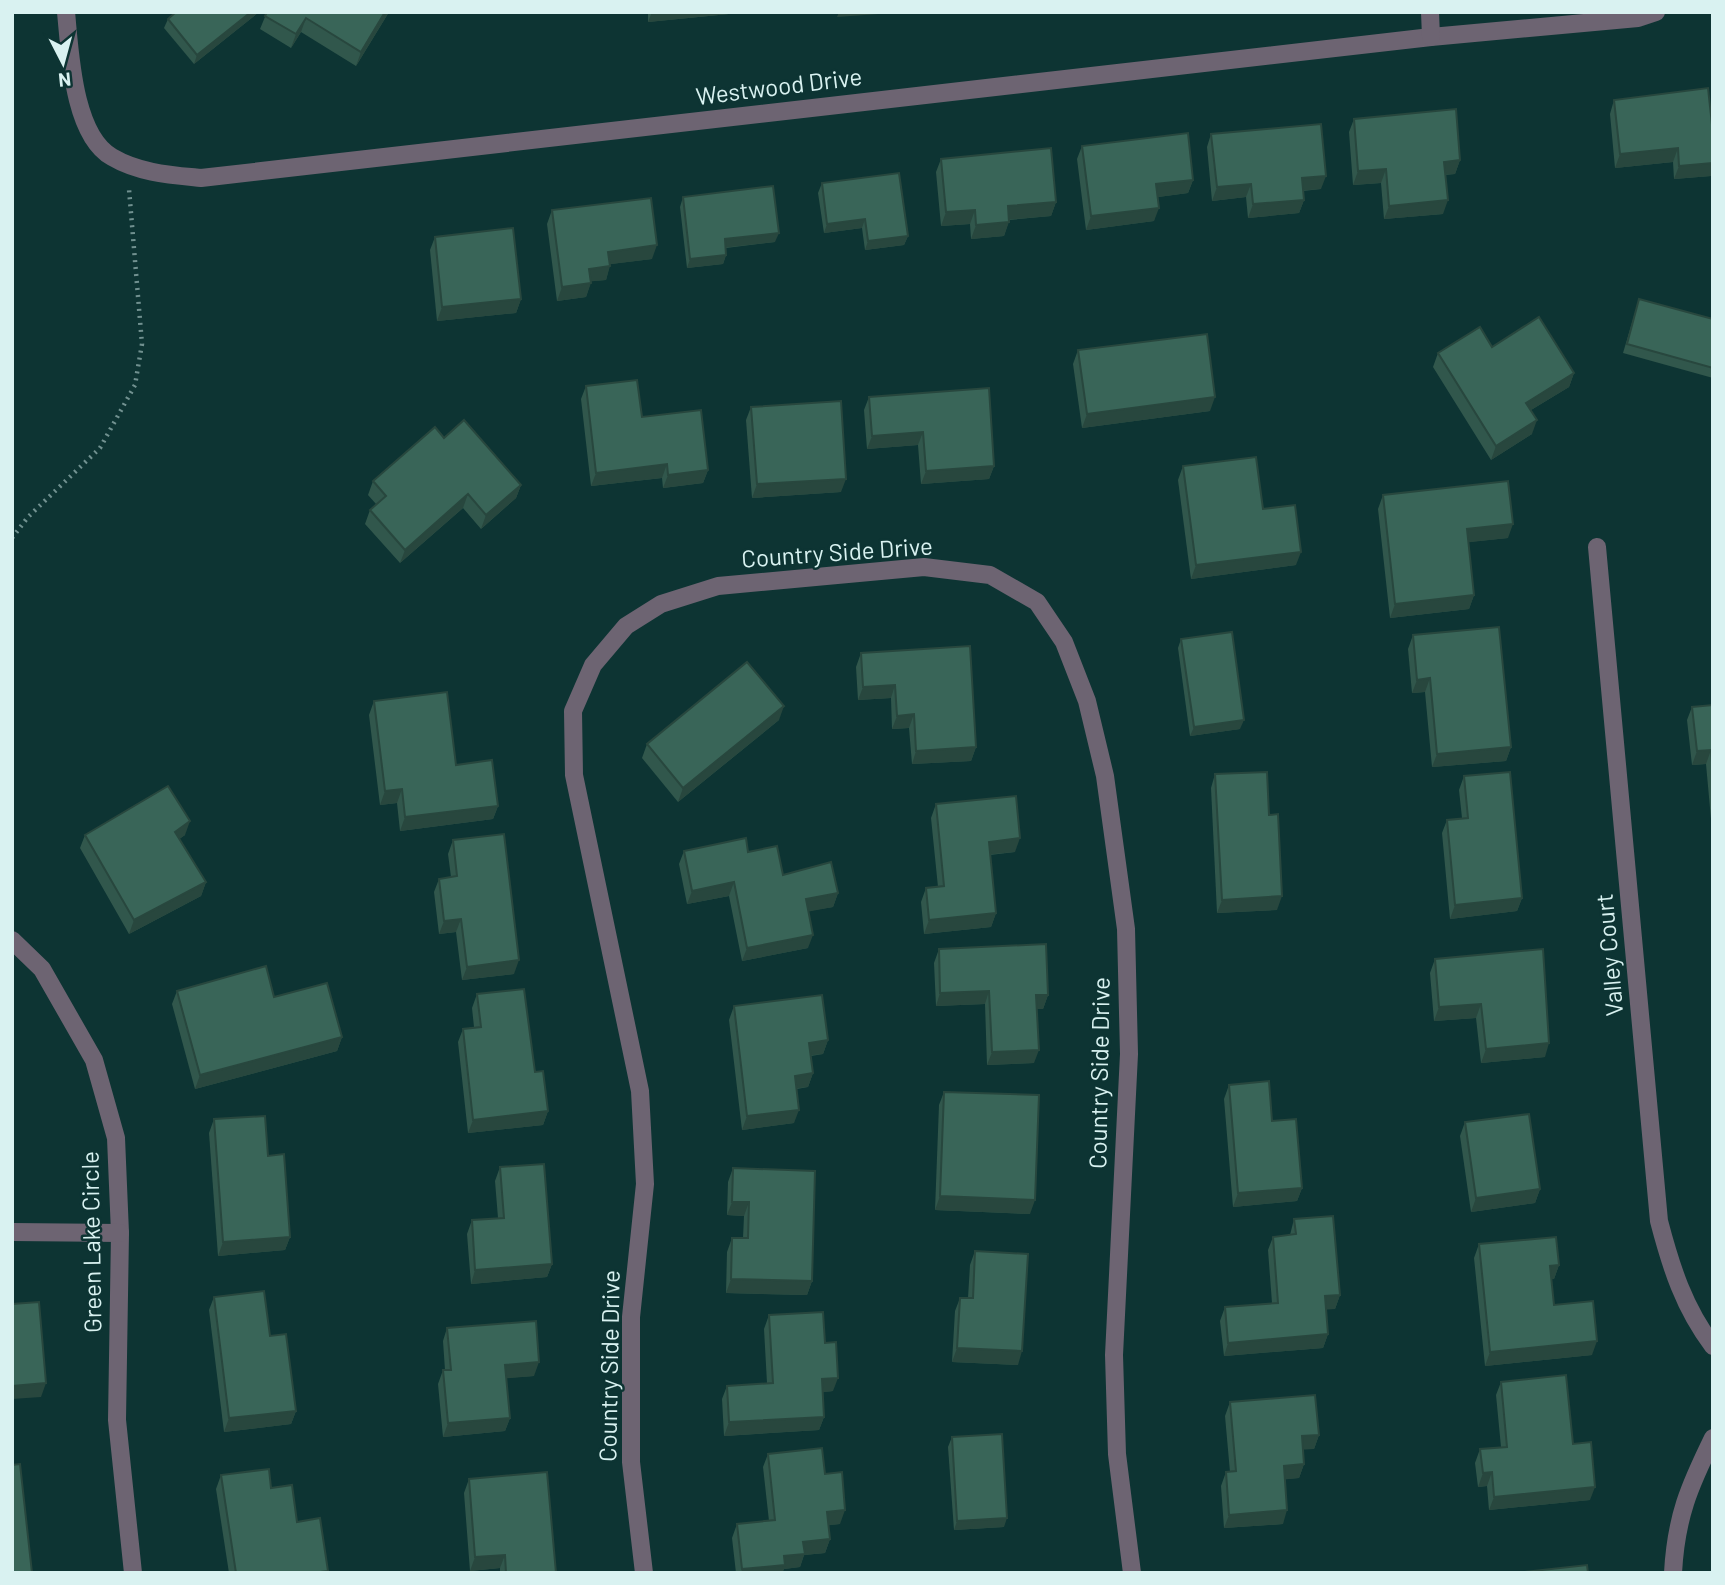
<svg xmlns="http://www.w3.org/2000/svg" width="1725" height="1585" font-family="Barlow,sans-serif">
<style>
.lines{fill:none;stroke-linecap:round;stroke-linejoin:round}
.path{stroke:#719190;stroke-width:4.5;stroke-dasharray:2 5;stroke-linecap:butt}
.minor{stroke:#6d6472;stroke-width:18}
.wall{fill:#31574c}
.shaded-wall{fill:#28473e}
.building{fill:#396558;stroke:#28473e;stroke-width:2}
.labels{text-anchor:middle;stroke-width:5;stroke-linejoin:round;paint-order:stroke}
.street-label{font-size:24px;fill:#d9f2f1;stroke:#0d3433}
</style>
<rect width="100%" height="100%" fill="#0d3433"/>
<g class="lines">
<path class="path" d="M 12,538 L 28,517 L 100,448 L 135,385 L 142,344 L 129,189"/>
<g class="minor">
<path d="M 66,12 C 70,52 73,135 112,157 C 139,173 171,175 201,178 L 1431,37 L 1638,18 L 1656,12"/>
<path d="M 1430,12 L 1431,37"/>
<path d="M 1597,547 L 1659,1221 C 1671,1267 1684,1308 1713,1346"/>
<path d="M 12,940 L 42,969 L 94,1060 L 116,1138 L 120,1233 L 117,1420 L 133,1573"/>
<path d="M 12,1232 L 120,1233"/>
<path d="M 644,1573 L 631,1462 L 631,1317 L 645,1184 L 640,1091 L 574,775 L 573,711 L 593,665 L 626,626 L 661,604 L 718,586 L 924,567 L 990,575 L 1037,602 L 1064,642 L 1087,701 L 1105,776 L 1126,929 L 1129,1054 L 1114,1355 L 1117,1454 L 1132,1573"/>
<path d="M 1673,1573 C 1676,1517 1689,1487 1713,1438"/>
</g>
</g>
<g class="wall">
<path d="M 259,12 L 194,64 L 164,28 L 168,19 Z"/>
<path d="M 267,12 L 389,12 L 356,66 L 301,32 L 291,48 L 260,29 Z"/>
<path d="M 648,12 L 749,12 L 648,22 Z"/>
<path d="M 1614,100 L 1713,134 L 1711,176 L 1674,179 L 1673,162 L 1615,168 L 1610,114 Z"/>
<path d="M 1354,119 L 1460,160 L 1455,174 L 1445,175 L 1443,214 L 1384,219 L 1381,183 L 1353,185 L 1349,132 Z"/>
<path d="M 1211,134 L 1321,189 L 1303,191 L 1304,200 L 1299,213 L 1248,218 L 1246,197 L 1212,201 L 1207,147 Z"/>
<path d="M 1082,146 L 1193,180 L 1188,193 L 1158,197 L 1154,221 L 1086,230 L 1077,159 Z"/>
<path d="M 941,159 L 1056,202 L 1051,216 L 1009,220 L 1004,236 L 971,239 L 970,224 L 941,226 L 936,172 Z"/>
<path d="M 822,183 L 908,236 L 904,245 L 865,250 L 862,228 L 824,233 L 818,193 Z"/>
<path d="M 683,197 L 775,242 L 726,248 L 726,255 L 723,264 L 687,268 L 680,207 Z"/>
<path d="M 552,210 L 652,259 L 610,264 L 606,280 L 591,281 L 586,297 L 557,301 L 547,224 Z"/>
<path d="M 435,237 L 521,299 L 516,313 L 437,321 L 430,250 Z"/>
<path d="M 1639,299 L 1713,319 L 1713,378 L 1623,353 Z"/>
<path d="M 1492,347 L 1574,373 L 1569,387 L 1531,410 L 1532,434 L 1491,460 L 1433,367 L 1438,353 Z"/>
<path d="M 1078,350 L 1210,411 L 1082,428 L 1073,364 Z"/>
<path d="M 586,386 L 642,417 L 708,470 L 703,483 L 663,488 L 662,478 L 591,486 L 581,399 Z"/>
<path d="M 869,397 L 994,466 L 989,479 L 921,484 L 918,445 L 867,449 L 864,410 Z"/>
<path d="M 751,407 L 841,492 L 752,498 L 746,420 Z"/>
<path d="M 444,438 L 521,485 L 516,498 L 481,529 L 463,508 L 400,563 L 365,524 L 370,510 L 376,504 L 368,495 L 373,481 Z"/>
<path d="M 1183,466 L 1296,565 L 1191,579 L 1178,480 Z"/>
<path d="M 1383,495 L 1508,538 L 1468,542 L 1474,595 L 1469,609 L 1390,618 L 1378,509 Z"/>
<path d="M 1413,635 L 1511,747 L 1506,761 L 1432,767 L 1425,692 L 1412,693 L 1408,649 Z"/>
<path d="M 1181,639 L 1240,729 L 1190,736 L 1178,648 Z"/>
<path d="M 861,653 L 976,747 L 971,761 L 912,764 L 909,728 L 892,729 L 891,698 L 858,700 L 856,667 Z"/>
<path d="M 374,701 L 456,765 L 498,806 L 493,819 L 400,831 L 397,803 L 380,805 L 369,715 Z"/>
<path d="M 1713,705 L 1713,841 L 1706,764 L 1692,765 L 1687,720 L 1692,707 Z"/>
<path d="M 779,720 L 678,802 L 642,758 L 647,744 Z"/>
<path d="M 1215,774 L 1269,815 L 1277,910 L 1217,913 L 1211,788 Z"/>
<path d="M 1464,776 L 1522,898 L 1517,911 L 1450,919 L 1442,833 L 1447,820 L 1462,818 L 1459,790 Z"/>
<path d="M 936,804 L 1015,852 L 990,855 L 996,913 L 991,927 L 924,934 L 921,902 L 926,888 L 938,887 L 931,818 Z"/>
<path d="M 85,835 L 185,835 L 179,839 L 206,882 L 201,896 L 129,934 L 80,848 Z"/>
<path d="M 453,840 L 514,974 L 462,980 L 456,932 L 439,934 L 434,892 L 439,879 L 451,877 L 448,854 Z"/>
<path d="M 684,851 L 748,852 L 783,875 L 838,893 L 833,907 L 808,911 L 808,948 L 742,961 L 729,896 L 687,904 L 679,864 Z"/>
<path d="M 939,949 L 1048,995 L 1043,1009 L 1037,1009 L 1034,1063 L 987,1065 L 985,1004 L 936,1006 L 934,963 Z"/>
<path d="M 1435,959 L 1545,1057 L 1481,1063 L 1476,1018 L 1434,1021 L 1430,973 Z"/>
<path d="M 177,991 L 274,997 L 342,1037 L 337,1051 L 195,1089 L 172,1004 Z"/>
<path d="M 477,994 L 535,1072 L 548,1111 L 543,1125 L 468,1133 L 458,1042 L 463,1029 L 474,1027 L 472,1008 Z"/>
<path d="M 734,1006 L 828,1040 L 823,1054 L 811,1056 L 813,1073 L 808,1087 L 797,1089 L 794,1123 L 742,1130 L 729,1020 Z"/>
<path d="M 1229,1085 L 1272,1121 L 1302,1188 L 1297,1201 L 1233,1207 L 1224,1099 Z"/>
<path d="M 944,1092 L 1030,1214 L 935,1210 L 939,1105 Z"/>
<path d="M 214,1119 L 268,1156 L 290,1237 L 285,1250 L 218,1256 L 209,1133 Z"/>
<path d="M 1465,1122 L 1540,1189 L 1535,1203 L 1471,1212 L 1460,1136 Z"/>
<path d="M 500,1167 L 552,1264 L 547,1277 L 471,1284 L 467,1234 L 472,1220 L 498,1218 L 495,1181 Z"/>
<path d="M 733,1168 L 812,1281 L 807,1295 L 726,1293 L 727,1252 L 732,1238 L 743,1238 L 744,1216 L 727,1215 L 728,1182 Z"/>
<path d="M 1294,1219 L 1340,1295 L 1335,1309 L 1326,1309 L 1328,1334 L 1323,1348 L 1224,1356 L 1220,1321 L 1225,1307 L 1272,1303 L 1268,1250 L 1273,1237 L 1290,1235 Z"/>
<path d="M 1479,1244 L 1559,1265 L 1554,1279 L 1551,1279 L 1554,1305 L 1592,1355 L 1485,1366 L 1474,1258 Z"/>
<path d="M 975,1251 L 1018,1365 L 952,1362 L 955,1311 L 960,1298 L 968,1298 L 970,1265 Z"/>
<path d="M 214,1297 L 270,1336 L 296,1411 L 291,1424 L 224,1432 L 209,1310 Z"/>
<path d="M 769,1315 L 825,1343 L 833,1391 L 823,1392 L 824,1417 L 819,1430 L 724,1436 L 722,1399 L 727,1386 L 767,1383 L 764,1329 Z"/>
<path d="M 447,1328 L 534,1376 L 506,1378 L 510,1418 L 505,1431 L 443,1437 L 438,1384 L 443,1370 L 445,1370 L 443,1341 Z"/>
<path d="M 1501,1382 L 1573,1444 L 1590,1500 L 1489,1510 L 1487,1486 L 1478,1487 L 1475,1463 L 1480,1449 L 1501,1447 L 1496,1395 Z"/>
<path d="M 1230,1402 L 1319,1435 L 1314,1449 L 1303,1449 L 1304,1464 L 1299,1478 L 1285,1479 L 1283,1524 L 1224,1528 L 1221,1486 L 1226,1472 L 1230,1472 L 1225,1416 Z"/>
<path d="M 952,1437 L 1004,1527 L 954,1530 L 948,1447 Z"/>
<path d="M 768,1454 L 825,1474 L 840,1524 L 828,1525 L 830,1539 L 825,1553 L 804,1555 L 800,1567 L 784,1569 L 782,1573 L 736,1573 L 732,1538 L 737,1524 L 769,1521 L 763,1467 Z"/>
<path d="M 221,1475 L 271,1488 L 297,1522 L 328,1573 L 229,1573 L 216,1489 Z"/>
<path d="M 469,1479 L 556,1573 L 500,1573 L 500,1568 L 470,1571 L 464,1493 Z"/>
</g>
<g class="shaded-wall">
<path d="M 251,12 L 259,12 L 194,64 L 197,55 Z"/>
<path d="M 385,12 L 389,12 L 356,66 L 361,52 Z"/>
<path d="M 652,12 L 749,12 L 648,22 Z"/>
<path d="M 839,12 L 880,12 L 879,14 L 837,17 Z"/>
<path d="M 306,18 L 301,32 L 291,48 L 296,34 Z"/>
<path d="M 1678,148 L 1673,162 L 1615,168 L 1620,154 Z"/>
<path d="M 1460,160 L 1455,174 L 1439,175 L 1444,162 Z"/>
<path d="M 1713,163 L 1713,171 L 1711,176 L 1674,179 L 1679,166 Z"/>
<path d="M 1386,169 L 1381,183 L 1353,185 L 1358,171 Z"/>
<path d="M 1326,176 L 1321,189 L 1297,191 L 1302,178 Z"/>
<path d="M 1193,180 L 1188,193 L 1151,198 L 1156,184 Z"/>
<path d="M 1251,184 L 1246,197 L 1212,201 L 1217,187 Z"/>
<path d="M 1304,200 L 1299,213 L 1248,218 L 1253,204 Z"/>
<path d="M 1448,200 L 1443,214 L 1384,219 L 1389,206 Z"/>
<path d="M 1056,202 L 1051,216 L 1003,220 L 1008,206 Z"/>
<path d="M 1159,208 L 1154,221 L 1086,230 L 1091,216 Z"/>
<path d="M 975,210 L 970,224 L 941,226 L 946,212 Z"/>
<path d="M 865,219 L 862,228 L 824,233 L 827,224 Z"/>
<path d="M 1009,222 L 1004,236 L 971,239 L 976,225 Z"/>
<path d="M 779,233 L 775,242 L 721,248 L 725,239 Z"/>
<path d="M 908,236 L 904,245 L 865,250 L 868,241 Z"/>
<path d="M 657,245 L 652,259 L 604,265 L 608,252 Z"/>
<path d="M 726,255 L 723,264 L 687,268 L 690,259 Z"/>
<path d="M 610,266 L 606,280 L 584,282 L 589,269 Z"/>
<path d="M 591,283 L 586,297 L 557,301 L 562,287 Z"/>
<path d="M 521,299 L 516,313 L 437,321 L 442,307 Z"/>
<path d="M 1574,373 L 1569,387 L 1521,416 L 1526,403 Z"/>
<path d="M 1215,397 L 1210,411 L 1082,428 L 1087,414 Z"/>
<path d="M 1537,420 L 1532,434 L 1491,460 L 1496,446 Z"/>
<path d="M 923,432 L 918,445 L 867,449 L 872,436 Z"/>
<path d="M 667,464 L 662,478 L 591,486 L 596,473 Z"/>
<path d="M 994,466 L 989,479 L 921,484 L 926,471 Z"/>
<path d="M 708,470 L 703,483 L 663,488 L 668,475 Z"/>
<path d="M 846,479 L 841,492 L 752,498 L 757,484 Z"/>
<path d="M 521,485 L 516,498 L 481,529 L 486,515 Z"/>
<path d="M 468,494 L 463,508 L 400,563 L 405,550 Z"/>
<path d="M 1513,524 L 1508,538 L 1462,543 L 1467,529 Z"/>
<path d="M 1301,552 L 1296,565 L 1191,579 L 1196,565 Z"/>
<path d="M 1474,595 L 1469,609 L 1390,618 L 1395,604 Z"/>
<path d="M 1430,678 L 1425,692 L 1412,693 L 1417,680 Z"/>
<path d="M 895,685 L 891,698 L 858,700 L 863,687 Z"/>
<path d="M 784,706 L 779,720 L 678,802 L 683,788 Z"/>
<path d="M 914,714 L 909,728 L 892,729 L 897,716 Z"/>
<path d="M 1244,720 L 1240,729 L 1190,736 L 1194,727 Z"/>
<path d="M 976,747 L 971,761 L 912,764 L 916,751 Z"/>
<path d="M 1511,747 L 1506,761 L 1432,767 L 1437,754 Z"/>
<path d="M 1711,750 L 1706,764 L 1692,765 L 1697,751 Z"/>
<path d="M 402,789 L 397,803 L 380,805 L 385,791 Z"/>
<path d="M 498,806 L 493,819 L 400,831 L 405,817 Z"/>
<path d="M 190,821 L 185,835 L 170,846 L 175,832 Z"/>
<path d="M 1020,838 L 1015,852 L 984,855 L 989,842 Z"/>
<path d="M 206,882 L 201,896 L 129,934 L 134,920 Z"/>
<path d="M 734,882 L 729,896 L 687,904 L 692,891 Z"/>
<path d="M 838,893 L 833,907 L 801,913 L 806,899 Z"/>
<path d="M 1282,896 L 1277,910 L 1217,913 L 1222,900 Z"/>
<path d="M 1522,898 L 1517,911 L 1450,919 L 1455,905 Z"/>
<path d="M 996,913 L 991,927 L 924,934 L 929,920 Z"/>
<path d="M 461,919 L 456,932 L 439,934 L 444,921 Z"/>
<path d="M 813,935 L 808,948 L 742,961 L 747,948 Z"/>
<path d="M 519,960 L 514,974 L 462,980 L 467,967 Z"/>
<path d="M 989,991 L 985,1004 L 936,1006 L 940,993 Z"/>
<path d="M 1036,995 L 1048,995 L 1043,1009 L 1031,1009 Z"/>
<path d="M 1481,1004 L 1476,1018 L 1434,1021 L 1439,1007 Z"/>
<path d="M 342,1037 L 337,1051 L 195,1089 L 200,1075 Z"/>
<path d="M 828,1040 L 823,1054 L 804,1056 L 809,1043 Z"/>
<path d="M 1549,1043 L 1545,1057 L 1481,1063 L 1486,1049 Z"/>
<path d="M 1039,1050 L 1034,1063 L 987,1065 L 992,1052 Z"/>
<path d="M 813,1073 L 808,1087 L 790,1089 L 795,1076 Z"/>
<path d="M 799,1110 L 794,1123 L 742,1130 L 747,1116 Z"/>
<path d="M 548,1111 L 543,1125 L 468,1133 L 473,1120 Z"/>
<path d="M 1302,1188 L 1297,1201 L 1233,1207 L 1238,1193 Z"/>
<path d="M 1540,1189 L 1535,1203 L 1471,1212 L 1476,1198 Z"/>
<path d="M 940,1196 L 1035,1200 L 1030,1214 L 935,1210 Z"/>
<path d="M 732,1202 L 749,1202 L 744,1216 L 727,1215 Z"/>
<path d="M 290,1237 L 285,1250 L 218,1256 L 223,1242 Z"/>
<path d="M 552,1264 L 547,1277 L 471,1284 L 475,1270 Z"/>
<path d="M 1559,1265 L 1554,1279 L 1545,1280 L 1550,1266 Z"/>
<path d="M 731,1279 L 812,1281 L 807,1295 L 726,1293 Z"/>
<path d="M 1340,1295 L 1335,1309 L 1320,1310 L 1325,1296 Z"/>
<path d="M 1328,1334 L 1323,1348 L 1224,1356 L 1228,1343 Z"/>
<path d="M 1597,1341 L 1592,1355 L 1485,1366 L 1490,1352 Z"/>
<path d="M 957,1348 L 1022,1351 L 1018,1365 L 952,1362 Z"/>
<path d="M 539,1362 L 534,1376 L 500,1379 L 505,1365 Z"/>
<path d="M 838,1378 L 833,1391 L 817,1393 L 822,1379 Z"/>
<path d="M 46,1383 L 41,1397 L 12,1399 L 12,1386 Z"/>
<path d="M 296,1411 L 291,1424 L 224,1432 L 229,1418 Z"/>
<path d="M 824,1417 L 819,1430 L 724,1436 L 729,1422 Z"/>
<path d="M 510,1418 L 505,1431 L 443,1437 L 448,1423 Z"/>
<path d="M 1319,1435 L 1314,1449 L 1297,1450 L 1302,1436 Z"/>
<path d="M 1304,1464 L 1299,1478 L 1279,1480 L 1284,1466 Z"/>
<path d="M 1492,1472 L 1487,1486 L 1478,1487 L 1483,1473 Z"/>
<path d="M 1595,1487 L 1590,1500 L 1489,1510 L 1494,1497 Z"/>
<path d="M 845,1510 L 840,1524 L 822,1526 L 827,1512 Z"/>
<path d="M 1287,1510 L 1283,1524 L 1224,1528 L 1229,1515 Z"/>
<path d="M 1007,1518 L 1004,1527 L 954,1530 L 957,1521 Z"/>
<path d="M 830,1539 L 825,1553 L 804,1555 L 800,1567 L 784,1569 L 782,1573 L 741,1573 L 742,1569 L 803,1542 Z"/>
<path d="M 505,1555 L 500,1568 L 470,1571 L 475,1557 Z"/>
</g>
<g class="building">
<path d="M 176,12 L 251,12 L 197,55 L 168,19 Z"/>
<path d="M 267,12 L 385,12 L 361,52 L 306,18 L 296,34 L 265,16 Z"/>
<path d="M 1708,88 L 1713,134 L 1713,163 L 1679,166 L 1678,148 L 1620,154 L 1614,100 Z"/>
<path d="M 1456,109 L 1460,160 L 1444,162 L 1448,200 L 1389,206 L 1386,169 L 1358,171 L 1354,119 Z"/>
<path d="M 1321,124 L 1326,176 L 1302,178 L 1304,200 L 1253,204 L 1251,184 L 1217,187 L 1211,134 Z"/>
<path d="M 1188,133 L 1193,180 L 1156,184 L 1159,208 L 1091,216 L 1082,146 Z"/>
<path d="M 1051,148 L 1056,202 L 1008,206 L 1009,222 L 976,225 L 975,210 L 946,212 L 941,159 Z"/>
<path d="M 899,173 L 908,236 L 868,241 L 865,219 L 827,224 L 822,183 Z"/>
<path d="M 773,186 L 779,233 L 725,239 L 726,255 L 690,259 L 683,197 Z"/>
<path d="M 651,198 L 657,245 L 608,252 L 610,266 L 589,269 L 591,283 L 562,287 L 552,210 Z"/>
<path d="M 513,228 L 521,299 L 442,307 L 435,237 Z"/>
<path d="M 1639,299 L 1713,319 L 1713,368 L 1627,344 Z"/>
<path d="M 1539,317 L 1574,373 L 1526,403 L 1537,420 L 1496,446 L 1438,353 L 1480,327 L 1492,347 Z"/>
<path d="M 1207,334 L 1215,397 L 1087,414 L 1078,350 Z"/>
<path d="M 637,380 L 642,417 L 701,410 L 708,470 L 668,475 L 667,464 L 596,473 L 586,386 Z"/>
<path d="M 989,388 L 994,466 L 926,471 L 923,432 L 872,436 L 869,397 Z"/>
<path d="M 841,401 L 846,479 L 757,484 L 751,407 Z"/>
<path d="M 464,420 L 521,485 L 486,515 L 468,494 L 405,550 L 370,510 L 386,496 L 373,481 L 435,427 L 444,438 Z"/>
<path d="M 1256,457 L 1263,509 L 1295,505 L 1301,552 L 1196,565 L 1183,466 Z"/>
<path d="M 1508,481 L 1513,524 L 1467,529 L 1474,595 L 1395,604 L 1383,495 Z"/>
<path d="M 1499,627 L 1511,747 L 1437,754 L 1430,678 L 1417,680 L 1413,635 Z"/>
<path d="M 1232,632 L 1244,720 L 1194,727 L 1181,639 Z"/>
<path d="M 970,646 L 976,747 L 916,751 L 914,714 L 897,716 L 895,685 L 863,687 L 861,653 Z"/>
<path d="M 747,662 L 784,706 L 683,788 L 647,744 Z"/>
<path d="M 447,692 L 456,765 L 492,760 L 498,806 L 405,817 L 402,789 L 385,791 L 374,701 Z"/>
<path d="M 1713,705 L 1713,774 L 1711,750 L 1697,751 L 1692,707 Z"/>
<path d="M 1267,772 L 1269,815 L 1278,814 L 1282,896 L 1222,900 L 1215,774 Z"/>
<path d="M 1510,772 L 1522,898 L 1455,905 L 1447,820 L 1468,818 L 1464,776 Z"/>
<path d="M 168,786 L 190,821 L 175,832 L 206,882 L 134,920 L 85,835 Z"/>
<path d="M 1016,796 L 1020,838 L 989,842 L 996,913 L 929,920 L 926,888 L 944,886 L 936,804 Z"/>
<path d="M 504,834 L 519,960 L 467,967 L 461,919 L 444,921 L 439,879 L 457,876 L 453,840 Z"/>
<path d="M 746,838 L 748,852 L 777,846 L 783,875 L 831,862 L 838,893 L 806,899 L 813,935 L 747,948 L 734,882 L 692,891 L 684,851 Z"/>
<path d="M 1046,944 L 1048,995 L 1036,995 L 1039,1050 L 992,1052 L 989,991 L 940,993 L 939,949 Z"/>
<path d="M 1543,949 L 1549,1043 L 1486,1049 L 1481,1004 L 1439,1007 L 1435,959 Z"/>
<path d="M 266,966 L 274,997 L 327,983 L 342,1037 L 200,1075 L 177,991 Z"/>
<path d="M 524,989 L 535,1072 L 543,1071 L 548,1111 L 473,1120 L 463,1029 L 481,1027 L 477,994 Z"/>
<path d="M 822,995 L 828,1040 L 809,1043 L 813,1073 L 795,1076 L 799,1110 L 747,1116 L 734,1006 Z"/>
<path d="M 1269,1081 L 1272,1121 L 1296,1119 L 1302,1188 L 1238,1193 L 1229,1085 Z"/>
<path d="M 944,1092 L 1039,1095 L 1035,1200 L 940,1196 Z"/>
<path d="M 1529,1114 L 1540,1189 L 1476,1198 L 1465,1122 Z"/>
<path d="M 265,1116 L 268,1156 L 284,1154 L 290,1237 L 223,1242 L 214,1119 Z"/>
<path d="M 544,1164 L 552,1264 L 475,1270 L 472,1220 L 504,1218 L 500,1167 Z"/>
<path d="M 733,1168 L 815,1171 L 812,1281 L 731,1279 L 732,1238 L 748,1238 L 749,1202 L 732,1202 Z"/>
<path d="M 1333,1216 L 1340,1295 L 1325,1296 L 1328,1334 L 1228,1343 L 1225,1307 L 1278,1303 L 1273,1237 L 1296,1234 L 1294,1219 Z"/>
<path d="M 1556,1237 L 1559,1265 L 1550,1266 L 1554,1305 L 1593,1301 L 1597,1341 L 1490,1352 L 1479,1244 Z"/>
<path d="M 975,1251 L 1028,1254 L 1022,1351 L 957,1348 L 960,1298 L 973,1298 Z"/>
<path d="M 264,1291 L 270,1336 L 286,1334 L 296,1411 L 229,1418 L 214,1297 Z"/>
<path d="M 39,1302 L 46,1383 L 12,1386 L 12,1304 Z"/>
<path d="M 823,1312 L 825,1343 L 836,1342 L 838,1378 L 822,1379 L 824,1417 L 729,1422 L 727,1386 L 773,1383 L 769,1315 Z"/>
<path d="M 536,1321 L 539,1362 L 505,1365 L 510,1418 L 448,1423 L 443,1370 L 451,1370 L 447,1328 Z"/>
<path d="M 1566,1375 L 1573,1444 L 1591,1442 L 1595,1487 L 1494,1497 L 1492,1472 L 1483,1473 L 1480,1449 L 1507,1447 L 1501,1382 Z"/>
<path d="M 1315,1395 L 1319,1435 L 1302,1436 L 1304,1464 L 1284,1466 L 1287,1510 L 1229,1515 L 1226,1472 L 1236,1471 L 1230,1402 Z"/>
<path d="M 1002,1434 L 1007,1518 L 957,1521 L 952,1437 Z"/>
<path d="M 822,1448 L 825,1474 L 842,1472 L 845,1510 L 827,1512 L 830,1539 L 803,1542 L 805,1554 L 784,1556 L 785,1565 L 742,1569 L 737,1524 L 775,1520 L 768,1454 Z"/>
<path d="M 20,1464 L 32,1573 L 12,1573 L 12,1465 Z"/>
<path d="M 269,1469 L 271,1488 L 292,1485 L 297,1522 L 320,1518 L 328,1571 L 313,1573 L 236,1573 L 221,1475 Z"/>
<path d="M 547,1472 L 556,1573 L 506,1573 L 505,1555 L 475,1557 L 469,1479 Z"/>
<path d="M 1587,1565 L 1588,1573 L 1515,1573 Z"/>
</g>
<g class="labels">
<g class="street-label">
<text transform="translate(779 87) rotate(-7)" y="8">Westwood Drive</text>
<text transform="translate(837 553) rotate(-4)" y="8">Country Side Drive</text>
<text transform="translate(1610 955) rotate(-95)" y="8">Valley Court</text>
<text transform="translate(1100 1073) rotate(-89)" y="8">Country Side Drive</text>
<text transform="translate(92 1242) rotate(-91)" y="8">Green Lake Circle</text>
<text transform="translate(610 1366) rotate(-89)" y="8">Country Side Drive</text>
</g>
</g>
<rect width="1725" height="1585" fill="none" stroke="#d9f2f1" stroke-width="28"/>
<g transform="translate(63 63) rotate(174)" stroke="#0d3433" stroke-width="5" paint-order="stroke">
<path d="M0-5L12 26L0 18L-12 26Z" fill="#d9f2f1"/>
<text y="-10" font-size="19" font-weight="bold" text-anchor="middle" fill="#d9f2f1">N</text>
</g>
</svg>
